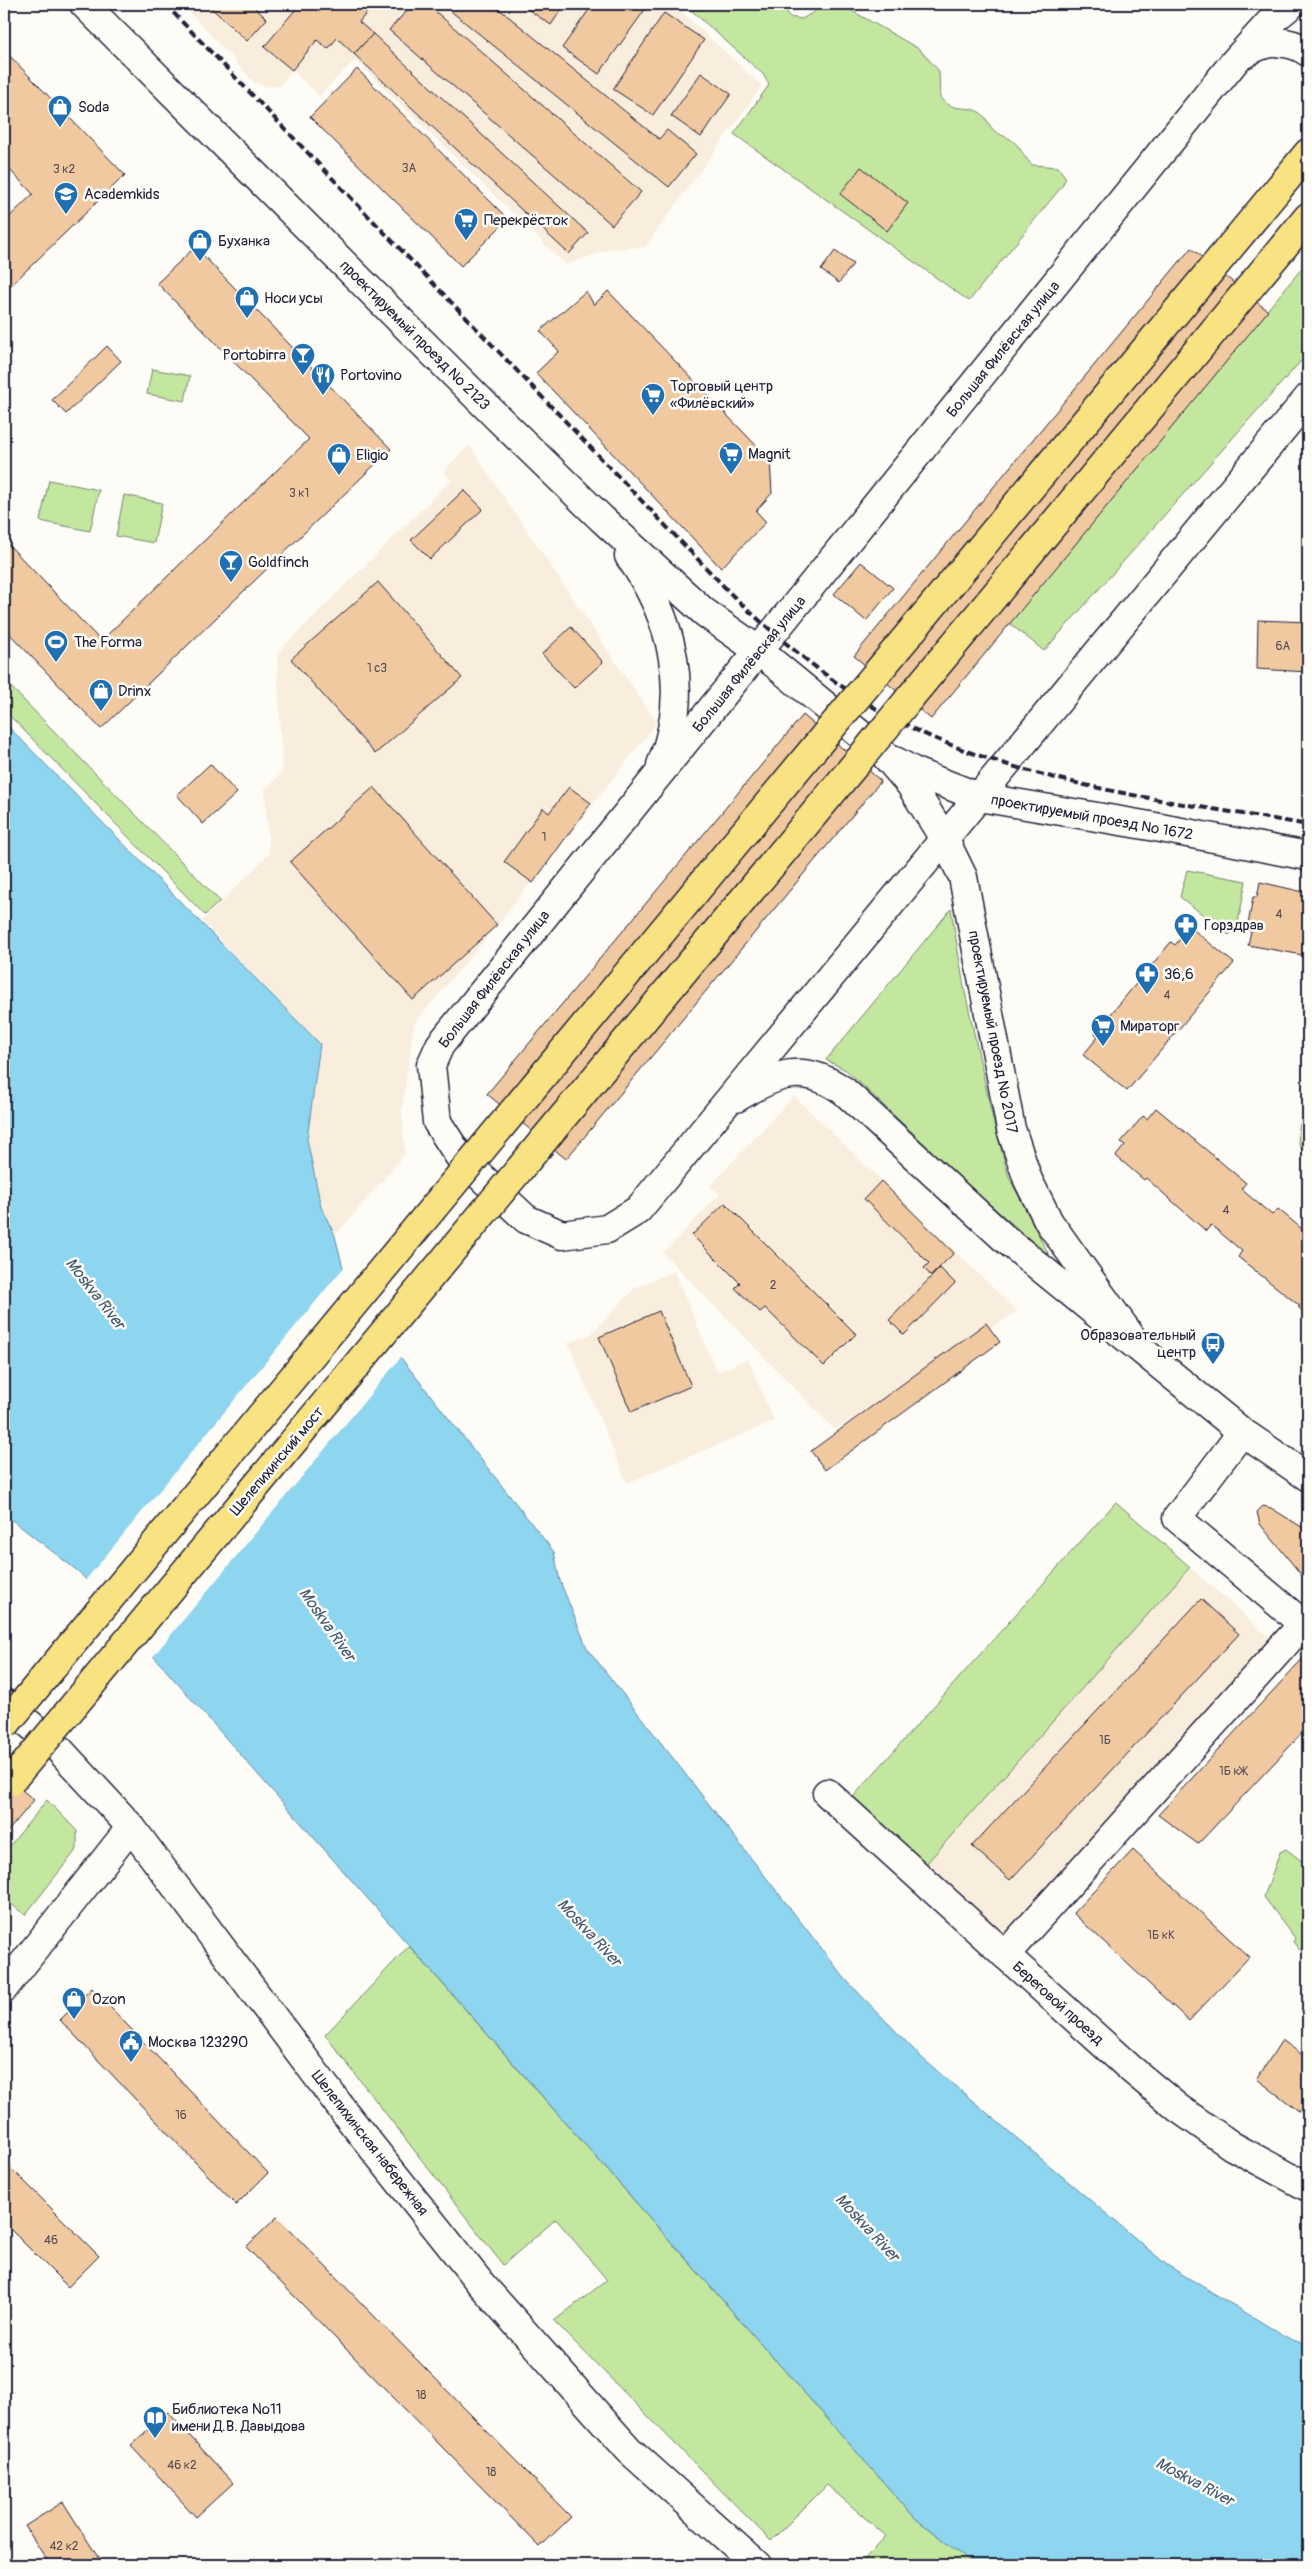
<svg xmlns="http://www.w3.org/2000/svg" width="1312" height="2569" font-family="Pangolin,sans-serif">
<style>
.built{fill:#f9eddd}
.green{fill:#c4e7a0;stroke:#73846e}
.water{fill:#8ed5ef;stroke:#638da7}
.pier{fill:#fdfcf7}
.building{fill:#f0c9a0;stroke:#22223b}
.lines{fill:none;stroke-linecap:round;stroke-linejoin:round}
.minor-casing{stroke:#22223b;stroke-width:31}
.major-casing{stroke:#22223b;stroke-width:31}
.minor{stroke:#fdfcf7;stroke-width:28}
.major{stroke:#f8e281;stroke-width:28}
.rail{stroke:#22223b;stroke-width:4;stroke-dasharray:8 4;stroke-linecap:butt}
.major-bridge-casing{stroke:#22223b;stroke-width:31;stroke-linecap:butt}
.major-bridge{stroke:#f8e281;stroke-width:28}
.labels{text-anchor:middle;stroke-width:5;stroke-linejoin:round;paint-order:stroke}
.number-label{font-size:12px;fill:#564c54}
.poi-label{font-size:15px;fill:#22223b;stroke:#fdfcf7;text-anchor:start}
.street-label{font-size:15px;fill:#22223b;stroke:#fdfcf7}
.water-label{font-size:16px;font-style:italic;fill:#425871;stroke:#fdfcf7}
</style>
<rect width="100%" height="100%" fill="#fdfcf7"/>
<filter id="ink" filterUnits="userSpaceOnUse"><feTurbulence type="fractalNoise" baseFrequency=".02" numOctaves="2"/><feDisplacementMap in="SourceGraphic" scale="10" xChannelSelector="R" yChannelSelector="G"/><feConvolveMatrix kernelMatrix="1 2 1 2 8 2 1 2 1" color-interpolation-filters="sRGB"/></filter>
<g filter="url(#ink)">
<g class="built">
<path d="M 182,4 L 673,4 L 762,86 L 645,247 L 610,249 L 566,265 L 355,60 L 319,96 L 292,70 L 280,86 L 267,87 L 254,82 Z"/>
<path d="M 469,445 L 657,723 L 497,925 L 414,1024 L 402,1110 L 405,1154 L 335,1236 L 321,1207 L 307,1139 L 320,1044 L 202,921 L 269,854 L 265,789 L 282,773 L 277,653 L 451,480 L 443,472 Z"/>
<path d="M 794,1096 L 1017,1311 L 835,1430 L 663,1253 L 720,1194 L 710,1186 Z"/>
<path d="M 674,1271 L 717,1372 L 748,1359 L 774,1421 L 627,1483 L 568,1343 L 591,1334 L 635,1288 Z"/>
<path d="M 1116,1502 L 1271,1639 L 1007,1936 L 852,1798 Z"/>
</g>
<g class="green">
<path d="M 684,4 L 784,4 L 789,17 L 802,19 L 814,12 L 820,4 L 840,4 L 919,49 L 939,71 L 940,98 C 957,114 964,104 979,112 C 987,116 989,128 996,132 C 1003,137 1010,137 1016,144 C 1022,150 1025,159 1032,165 L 1058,167 L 1066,178 L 1062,186 L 969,301 L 734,134 L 769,85 L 763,74 Z"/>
<path d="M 1308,261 L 1308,353 L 1044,651 L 1008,622 Z"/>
<path d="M 152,369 L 190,376 L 185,401 L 147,394 Z"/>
<path d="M 49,480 L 99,490 L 90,531 L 40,521 Z"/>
<path d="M 124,495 L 162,503 L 154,543 L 116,536 Z"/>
<path d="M 4,680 L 220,901 L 205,915 L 4,710 Z"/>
<path d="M 1187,870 L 1246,881 L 1237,928 L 1229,935 L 1180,897 Z"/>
<path d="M 951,909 L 964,987 L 993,1120 L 1009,1177 L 1050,1257 L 970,1187 L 846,1070 L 826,1060 Z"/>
<path d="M 1308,1112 L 1308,1151 L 1301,1148 C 1295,1139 1299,1117 1308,1112 Z"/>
<path d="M 1116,1502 L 1190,1567 L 926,1864 L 852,1798 Z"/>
<path d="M 47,1800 L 77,1831 L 77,1849 L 25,1915 L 4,1898 L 4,1853 Z"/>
<path d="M 1286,1849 L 1308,1866 L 1308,1940 L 1300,1950 L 1293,1942 L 1295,1938 L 1264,1897 L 1280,1852 Z"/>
<path d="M 409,1946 L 915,2518 L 974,2565 L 859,2565 L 886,2536 L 827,2485 L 771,2541 L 554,2321 L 607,2280 L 556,2219 L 503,2265 L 325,2035 Z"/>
</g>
<path class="water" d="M 4,722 L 320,1044 L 307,1139 L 321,1207 L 335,1236 L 349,1292 L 554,1552 L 560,1581 L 587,1648 L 846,1980 L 922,2058 L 1167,2265 L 1286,2337 L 1308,2346 L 1308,2565 L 974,2565 L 915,2518 L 79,1572 L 4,1514 Z"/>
<path class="pier" d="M 345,1266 L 351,1291 L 402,1356 L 151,1659 L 84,1582 Z"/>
<g class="building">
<path d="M 207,4 L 251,4 L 267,19 L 247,41 Z"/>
<path d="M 300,4 L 374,4 L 359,22 L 373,34 L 354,54 L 337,38 L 328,49 L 317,40 L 292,70 L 264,47 Z"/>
<path d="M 413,4 L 427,4 L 641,192 L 612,225 L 389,30 Z"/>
<path d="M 442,4 L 493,4 L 659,139 L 667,130 L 696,154 L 669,187 Z"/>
<path d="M 520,4 L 565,4 L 551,25 Z"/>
<path d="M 593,4 L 649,4 L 599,74 L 562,48 Z"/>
<path d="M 664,13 L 704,40 L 653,115 L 613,89 Z"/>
<path d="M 373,34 L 588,233 L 569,254 L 354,54 Z"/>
<path d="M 4,50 L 125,175 L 4,292 L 4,222 L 33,194 L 4,164 Z"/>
<path d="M 357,69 L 508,219 L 461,266 L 310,117 Z"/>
<path d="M 701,73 L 731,94 L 701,137 L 671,116 Z"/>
<path d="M 861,167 L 908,203 L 887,231 L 840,194 Z"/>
<path d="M 195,247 L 391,449 L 101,729 L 4,628 L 4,540 L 101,641 L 309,439 L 157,283 Z"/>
<path d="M 1191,248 L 1268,311 L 931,719 L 854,656 Z"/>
<path d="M 835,251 L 853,264 L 839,283 L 821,270 Z"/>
<path d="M 586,291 L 594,305 L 608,291 L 770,460 L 772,493 L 756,511 L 766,522 L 721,568 L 536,373 L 559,351 L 540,331 Z"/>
<path d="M 107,346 L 121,361 L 66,414 L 52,400 Z"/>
<path d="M 464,490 L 483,509 L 430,559 L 411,540 Z"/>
<path d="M 861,562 L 893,588 L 866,621 L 834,594 Z"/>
<path d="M 378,582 L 462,678 L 375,754 L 291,659 Z"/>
<path d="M 1258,620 L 1308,622 L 1308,672 L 1257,669 Z"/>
<path d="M 571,627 L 603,662 L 574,688 L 542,654 Z"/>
<path d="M 803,715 L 881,781 L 566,1159 L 487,1094 Z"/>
<path d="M 210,764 L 237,793 L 203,824 L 177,795 Z"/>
<path d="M 374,787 L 497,925 L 413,1000 L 290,862 Z"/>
<path d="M 569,787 L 591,803 L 533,883 L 504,862 L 543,808 L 549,813 Z"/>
<path d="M 1260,882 L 1308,893 L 1308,956 L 1248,945 L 1251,931 L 1247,930 L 1253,897 L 1257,897 Z"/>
<path d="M 1190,927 L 1234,963 L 1127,1091 L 1083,1055 L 1098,1037 L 1095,1033 L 1171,942 L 1175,945 Z"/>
<path d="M 1156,1108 L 1246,1183 L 1241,1189 L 1272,1215 L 1278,1209 L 1308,1234 L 1308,1316 L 1298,1307 L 1300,1306 L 1238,1257 L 1242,1251 L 1211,1225 L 1206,1231 L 1146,1178 L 1144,1180 L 1116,1156 L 1125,1145 L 1121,1142 L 1143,1116 L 1147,1119 Z"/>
<path d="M 881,1181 L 954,1253 L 931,1276 L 924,1268 L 929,1263 L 864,1199 Z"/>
<path d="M 725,1203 L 856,1334 L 824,1366 L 765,1308 L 760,1312 L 735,1288 L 740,1283 L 692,1235 Z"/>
<path d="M 940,1268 L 955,1283 L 904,1335 L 889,1320 Z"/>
<path d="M 659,1311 L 691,1386 L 631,1412 L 599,1337 Z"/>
<path d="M 986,1323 L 1000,1342 L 825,1470 L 811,1451 Z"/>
<path d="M 1263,1506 L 1271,1508 L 1308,1531 L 1308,1583 L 1260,1524 L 1257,1512 Z"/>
<path d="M 1201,1599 L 1239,1634 L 1010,1880 L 972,1846 Z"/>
<path d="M 1307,1654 L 1308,1727 L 1198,1844 L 1158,1815 Z"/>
<path d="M 4,1775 L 34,1800 L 4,1836 Z"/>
<path d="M 1133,1850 L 1249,1957 L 1189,2021 L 1073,1913 Z"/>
<path d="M 92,1988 L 268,2173 L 236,2205 L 60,2020 Z"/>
<path d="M 1282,2040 L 1308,2059 L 1308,2118 L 1257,2079 Z"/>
<path d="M 4,2161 L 99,2256 L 68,2287 L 4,2223 Z"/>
<path d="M 277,2217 L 571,2517 L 540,2547 L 246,2247 Z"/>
<path d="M 168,2412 L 233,2483 L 196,2517 L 131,2446 Z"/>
<path d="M 63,2502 L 103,2565 L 50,2565 L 25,2526 Z"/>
</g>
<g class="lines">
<defs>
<g id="minor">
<path d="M 84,4 L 500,420 L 602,519 L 704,612 L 759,651 L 884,754 L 910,784 L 945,840 L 963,877 L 1011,1129 L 1028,1180 L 1049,1222 L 1137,1345"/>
<path d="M 1292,4 L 1271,21 L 1235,61 L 440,1045 L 431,1065 L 437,1122 L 459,1156 L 526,1219 L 562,1235 L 607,1229 L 638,1210 L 1308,398"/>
<path d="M 1244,54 C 1265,40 1287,38 1308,52"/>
<path d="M 629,556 C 673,618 691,693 661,765"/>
<path d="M 895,761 L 917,773 L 979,797 L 1150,826 L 1308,856"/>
<path d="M 736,1098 C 777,1073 803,1062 844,1091 L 1004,1238 L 1242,1432 L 1308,1477"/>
<path d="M 4,1703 L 56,1746 L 131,1827 L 345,2113 L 481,2284 L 629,2450 L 757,2565"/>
<path d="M 827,1793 L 1131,2069 L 1178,2108 L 1232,2146 L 1308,2187"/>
<path d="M 1005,1955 L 1303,1624 L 1177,1518 L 1242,1432"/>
<path d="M 4,1988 L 131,1827"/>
</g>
<g id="major">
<path d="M 876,674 L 1308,153"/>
<path d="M 908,700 L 1308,217"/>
<path d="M 511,1114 L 826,734"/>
<path d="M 543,1141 L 858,761"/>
</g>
</defs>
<use href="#minor" class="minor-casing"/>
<use href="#major" class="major-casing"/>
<use href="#minor" class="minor"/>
<use href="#major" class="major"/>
<path class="rail" d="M 165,4 L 735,598 C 790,649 850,699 918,731 C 1040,787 1178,802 1308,825"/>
<defs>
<g id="major-bridge">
<path d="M 826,734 L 876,674"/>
<path d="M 858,761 L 908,700"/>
<path d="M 4,1726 L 511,1114"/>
<path d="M 11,1781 L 543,1141"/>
</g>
</defs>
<use href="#major-bridge" class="major-bridge-casing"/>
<use href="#major-bridge" class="major-bridge"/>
</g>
</g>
<defs>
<symbol id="shop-pin" viewBox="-11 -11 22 30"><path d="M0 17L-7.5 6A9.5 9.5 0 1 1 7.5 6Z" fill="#1f6fb2" stroke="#fdfcf7"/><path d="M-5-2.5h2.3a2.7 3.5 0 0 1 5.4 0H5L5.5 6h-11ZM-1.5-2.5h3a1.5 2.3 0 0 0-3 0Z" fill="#fff"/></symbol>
<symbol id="school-pin" viewBox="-11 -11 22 30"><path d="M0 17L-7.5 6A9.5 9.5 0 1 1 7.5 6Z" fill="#1f6fb2" stroke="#fdfcf7"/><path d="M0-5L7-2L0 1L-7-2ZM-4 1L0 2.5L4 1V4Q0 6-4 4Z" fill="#fff"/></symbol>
<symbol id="supermarket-pin" viewBox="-11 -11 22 30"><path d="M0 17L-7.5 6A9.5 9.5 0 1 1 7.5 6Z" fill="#1f6fb2" stroke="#fdfcf7"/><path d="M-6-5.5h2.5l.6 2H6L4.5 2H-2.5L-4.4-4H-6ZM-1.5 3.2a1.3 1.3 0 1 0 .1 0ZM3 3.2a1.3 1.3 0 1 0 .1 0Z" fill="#fff"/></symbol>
<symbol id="bar-pin" viewBox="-11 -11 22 30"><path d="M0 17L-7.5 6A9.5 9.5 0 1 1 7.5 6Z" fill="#1f6fb2" stroke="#fdfcf7"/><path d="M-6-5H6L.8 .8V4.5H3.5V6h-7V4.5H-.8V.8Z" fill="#fff"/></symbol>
<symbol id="restaurant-pin" viewBox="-11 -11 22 30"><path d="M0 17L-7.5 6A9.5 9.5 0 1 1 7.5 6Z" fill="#1f6fb2" stroke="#fdfcf7"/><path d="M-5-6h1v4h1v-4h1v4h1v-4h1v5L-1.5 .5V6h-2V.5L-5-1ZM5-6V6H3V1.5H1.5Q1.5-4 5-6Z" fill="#fff"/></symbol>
<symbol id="stadium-pin" viewBox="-11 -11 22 30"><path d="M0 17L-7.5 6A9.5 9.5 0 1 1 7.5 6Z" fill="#1f6fb2" stroke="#fdfcf7"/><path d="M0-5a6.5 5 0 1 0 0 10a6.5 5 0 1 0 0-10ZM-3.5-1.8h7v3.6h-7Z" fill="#fff"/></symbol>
<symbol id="pharmacy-pin" viewBox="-11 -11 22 30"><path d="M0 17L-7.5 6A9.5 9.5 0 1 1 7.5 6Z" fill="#1f6fb2" stroke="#fdfcf7"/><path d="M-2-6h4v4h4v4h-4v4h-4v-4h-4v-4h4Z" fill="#fff"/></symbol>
<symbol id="bus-pin" viewBox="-11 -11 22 30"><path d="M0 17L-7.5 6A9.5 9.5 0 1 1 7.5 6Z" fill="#1f6fb2" stroke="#fdfcf7"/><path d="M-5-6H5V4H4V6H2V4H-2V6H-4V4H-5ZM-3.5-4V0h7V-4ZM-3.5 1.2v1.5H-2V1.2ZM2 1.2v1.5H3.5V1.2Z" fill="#fff"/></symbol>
<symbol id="civic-pin" viewBox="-11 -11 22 30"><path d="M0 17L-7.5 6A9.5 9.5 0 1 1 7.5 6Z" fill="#1f6fb2" stroke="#fdfcf7"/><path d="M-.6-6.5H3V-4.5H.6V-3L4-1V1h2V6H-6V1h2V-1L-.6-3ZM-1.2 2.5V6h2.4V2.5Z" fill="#fff"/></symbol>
<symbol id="library-pin" viewBox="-11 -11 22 30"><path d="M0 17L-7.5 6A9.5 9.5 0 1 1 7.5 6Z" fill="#1f6fb2" stroke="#fdfcf7"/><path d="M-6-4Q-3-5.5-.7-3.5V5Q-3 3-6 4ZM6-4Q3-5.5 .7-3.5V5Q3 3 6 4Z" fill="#fff"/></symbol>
</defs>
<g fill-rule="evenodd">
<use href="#shop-pin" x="46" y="93" width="28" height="38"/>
<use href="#school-pin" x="52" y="180" width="28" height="38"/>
<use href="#supermarket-pin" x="452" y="206" width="28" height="38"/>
<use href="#shop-pin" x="186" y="227" width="28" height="38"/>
<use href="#shop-pin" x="233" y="284" width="28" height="38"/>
<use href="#bar-pin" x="289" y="341" width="28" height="38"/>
<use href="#restaurant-pin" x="309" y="361" width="28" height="38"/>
<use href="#supermarket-pin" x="639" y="381" width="28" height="38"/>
<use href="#supermarket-pin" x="717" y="440" width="28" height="38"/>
<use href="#shop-pin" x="325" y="441" width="28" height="38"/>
<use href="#bar-pin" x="217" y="548" width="28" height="38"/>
<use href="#stadium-pin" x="42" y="628" width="28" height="38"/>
<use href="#shop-pin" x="87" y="677" width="28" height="38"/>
<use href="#pharmacy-pin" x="1172" y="911" width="28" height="38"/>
<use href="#pharmacy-pin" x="1133" y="960" width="28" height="38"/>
<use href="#supermarket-pin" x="1089" y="1012" width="28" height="38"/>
<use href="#bus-pin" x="1199" y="1330" width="28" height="38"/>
<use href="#shop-pin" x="60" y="1985" width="28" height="38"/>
<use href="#civic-pin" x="117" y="2028" width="28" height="38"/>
<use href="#library-pin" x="141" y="2404" width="28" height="38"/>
</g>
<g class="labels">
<g class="number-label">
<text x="409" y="172">3А</text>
<text x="64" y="173">3 к2</text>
<text x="299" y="497">3 к1</text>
<text x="1283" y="650">6А</text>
<text x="377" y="672">1 с3</text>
<text x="544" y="841">1</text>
<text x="1279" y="918">4</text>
<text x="1167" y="999">4</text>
<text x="1226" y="1214">4</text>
<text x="773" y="1289">2</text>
<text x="1105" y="1744">1Б</text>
<text x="1233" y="1775">1Б кЖ</text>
<text x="1161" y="1939">1Б кК</text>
<text x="181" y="2119">16</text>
<text x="51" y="2244">46</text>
<text x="421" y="2399">18</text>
<text x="182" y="2469">46 к2</text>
<text x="491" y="2476">18</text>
<text x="64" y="2550">42 к2</text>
</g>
<g class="poi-label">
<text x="78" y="112">Soda</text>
<text x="84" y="199">Academkids</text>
<text x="484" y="225">Перекрёсток</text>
<text x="218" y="246">Буханка</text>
<text x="264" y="303">Носи усы</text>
<text x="286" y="360" text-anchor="end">Portobirra</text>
<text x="340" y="380">Portovino</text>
<text x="670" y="391">Торговый центр<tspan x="670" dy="17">«Филёвский»</tspan></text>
<text x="748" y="459">Magnit</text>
<text x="356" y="460">Eligio</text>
<text x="248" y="567">Goldfinch</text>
<text x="74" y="647">The Forma</text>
<text x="118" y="696">Drinx</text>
<text x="1204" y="930">Горздрав</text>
<text x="1164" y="979">36,6</text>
<text x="1120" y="1031">Мираторг</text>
<text x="1196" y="1340" text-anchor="end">Образовательный<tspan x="1196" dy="17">центр</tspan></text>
<text x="92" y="2004">Ozon</text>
<text x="148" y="2047">Москва 123290</text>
<text x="172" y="2414">Библиотека №11<tspan x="172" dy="17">имени Д.В. Давыдова</tspan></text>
</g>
<g class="street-label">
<text transform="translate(415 335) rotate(45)" y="5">проектируемый проезд № 2123</text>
<text transform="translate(1003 349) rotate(-51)" y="5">Большая Филёвская улица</text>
<text transform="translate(749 664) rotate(-51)" y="5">Большая Филёвская улица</text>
<text transform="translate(1092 817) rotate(10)" y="5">проектируемый проезд № 1672</text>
<text transform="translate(494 979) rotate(-52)" y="5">Большая Филёвская улица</text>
<text transform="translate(993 1032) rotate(79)" y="5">проектируемый проезд № 2017</text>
<text transform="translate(277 1461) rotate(-50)" y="5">Шелепихинский мост</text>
<text transform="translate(1058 2003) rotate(42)" y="5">Береговой проезд</text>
<text transform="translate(370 2143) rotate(52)" y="5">Шелепихинская набережная</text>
</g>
<g class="water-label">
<text transform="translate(96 1293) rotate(52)" y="6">Moskva River</text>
<text transform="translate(328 1624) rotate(55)" y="6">Moskva River</text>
<text transform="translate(590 1932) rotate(47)" y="6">Moskva River</text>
<text transform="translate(868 2227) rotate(47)" y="6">Moskva River</text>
<text transform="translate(1195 2481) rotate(28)" y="6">Moskva River</text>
</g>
</g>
<rect width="1312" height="2569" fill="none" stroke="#fdfcf7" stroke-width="20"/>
<rect x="10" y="10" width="1292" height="2549" fill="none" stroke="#22223b" stroke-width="2" filter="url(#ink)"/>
</svg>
